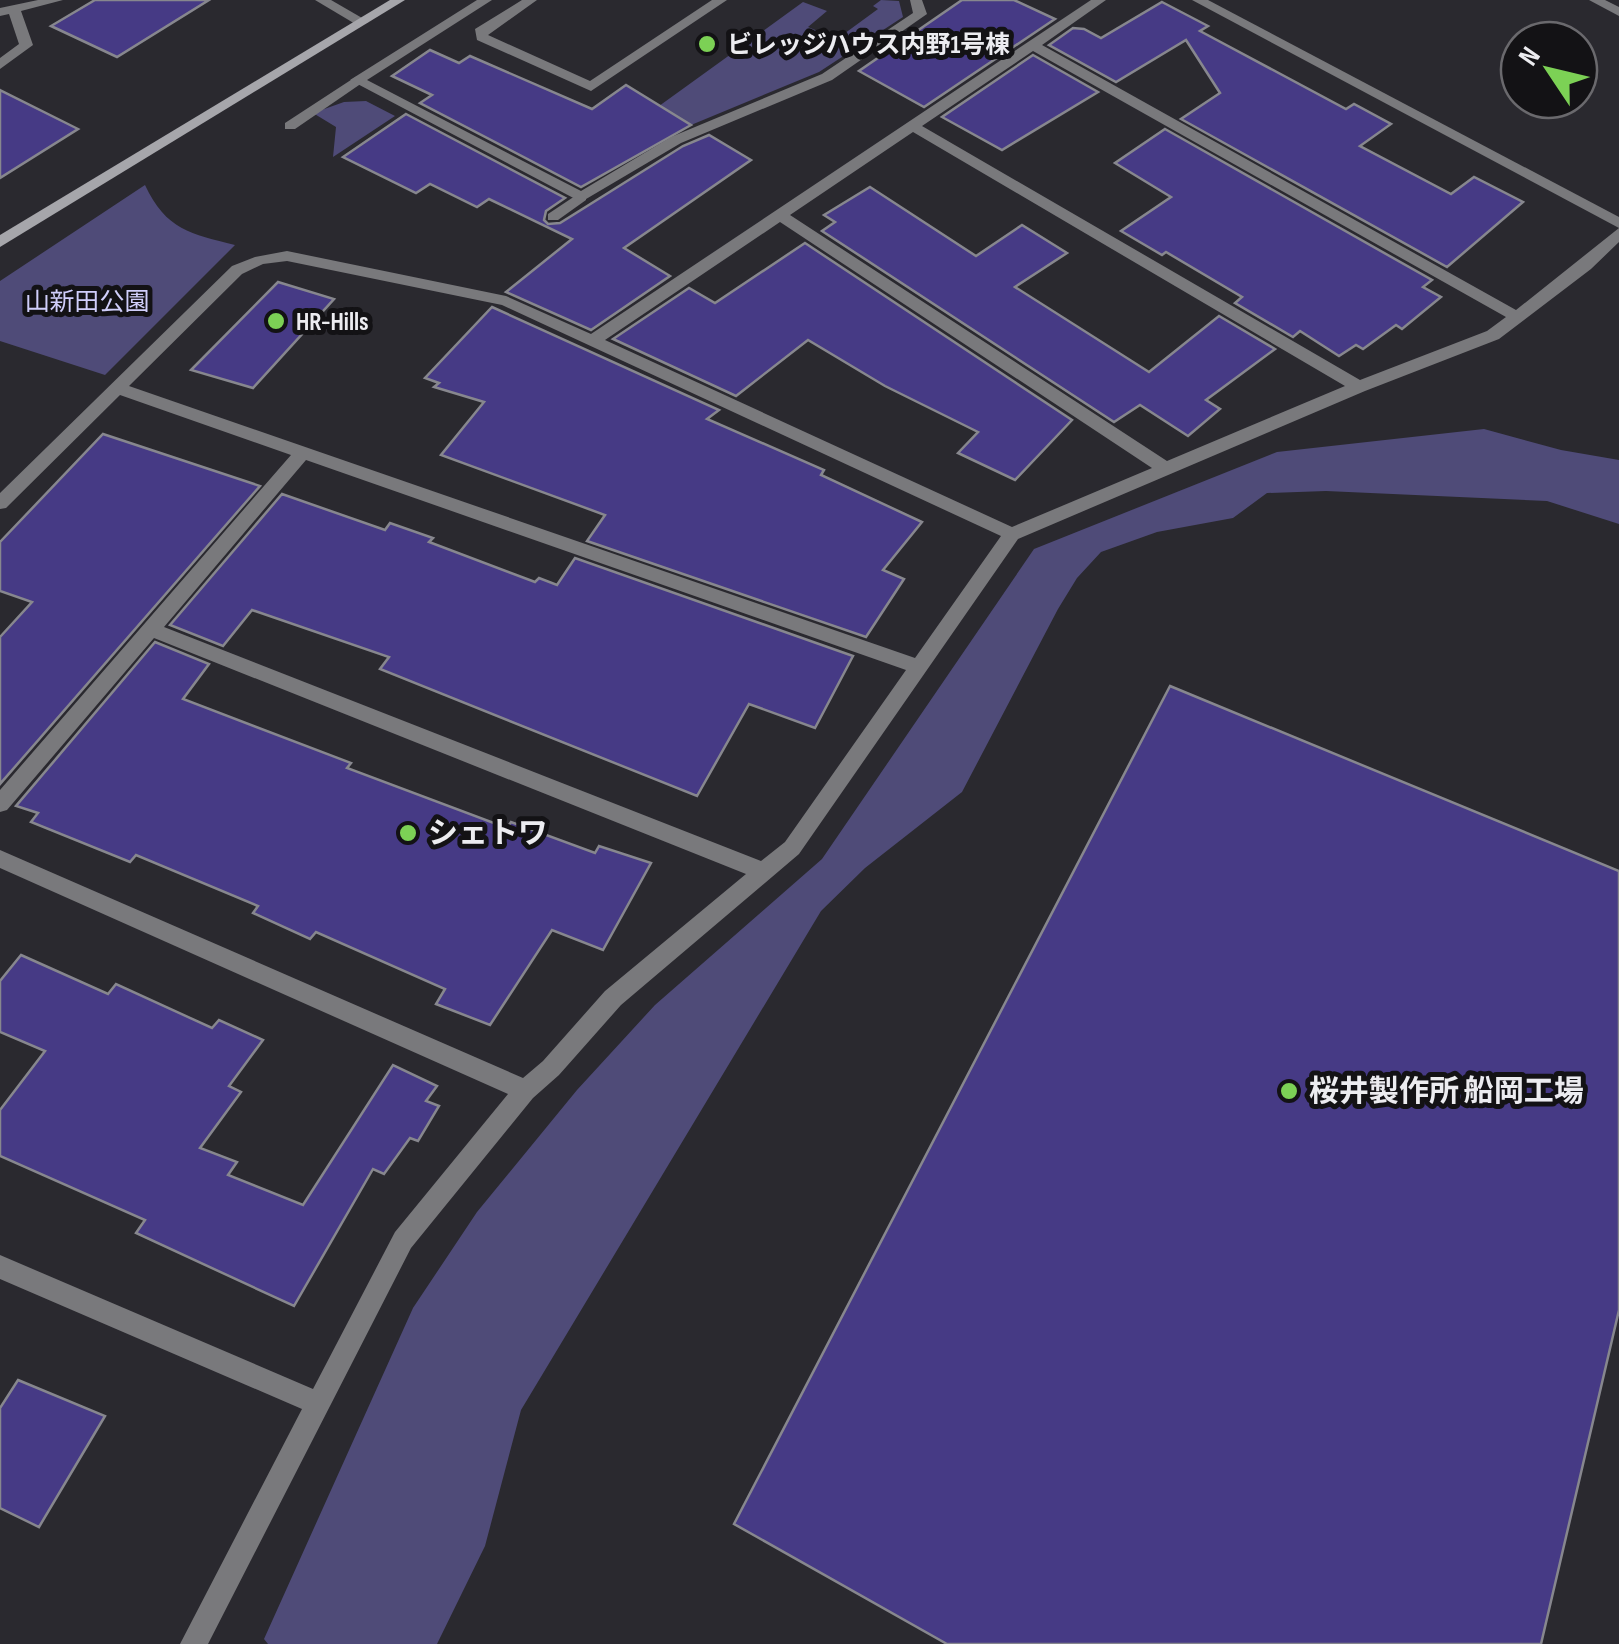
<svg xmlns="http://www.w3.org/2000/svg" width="1619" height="1644" font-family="'Sofia Sans Condensed','Noto Sans JP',sans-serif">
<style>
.green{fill:#4f4b78}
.building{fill:#463a85;stroke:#87878e;stroke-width:2.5}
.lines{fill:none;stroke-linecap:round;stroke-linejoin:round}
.lane{fill:#79797c;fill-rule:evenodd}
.street{fill:#79797c;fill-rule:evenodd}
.secondary{fill:#a6a6ab;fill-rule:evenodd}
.poi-dot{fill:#7cd155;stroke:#131215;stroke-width:4}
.labels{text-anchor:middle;stroke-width:10;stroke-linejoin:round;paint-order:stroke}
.far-poi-label{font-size:25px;font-weight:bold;fill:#ececf0;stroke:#131215;text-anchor:start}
.far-park-label{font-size:25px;fill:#d0cefa;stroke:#131215}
.poi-label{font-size:30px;font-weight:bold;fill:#ececf0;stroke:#131215;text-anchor:start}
</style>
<rect width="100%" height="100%" fill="#2a292f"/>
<g class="green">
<path d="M 881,0 L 899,1 L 903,17 L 819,72 L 679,130 L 648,114 L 803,2 L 827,11 L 808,27 L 837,39 L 878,9 L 873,6 Z"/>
<path d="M 366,101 L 395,116 L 333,157 L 336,127 L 313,113 L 344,102 Z"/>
<path d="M 145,185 C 166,230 191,234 235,245 L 105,375 L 0,341 L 0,281 Z"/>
<path d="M 1484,429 L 1561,450 L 1619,460 L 1619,524 L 1547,501 L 1326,491 L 1267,493 L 1233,518 L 1157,532 L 1101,552 L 1077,578 L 1058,609 L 962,792 L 865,868 L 821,911 L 521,1410 L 485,1546 L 437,1644 L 268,1644 L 264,1639 L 413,1308 L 477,1212 L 577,1090 L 655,1005 L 822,859 L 1034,549 L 1277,452 Z"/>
</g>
<g class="building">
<path d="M 95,0 L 209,0 L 117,57 L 51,26 Z"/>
<path d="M 962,0 L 1014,0 L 1055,19 L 924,107 L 859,71 Z"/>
<path d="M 1162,2 L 1208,26 L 1200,31 L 1346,109 L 1354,104 L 1391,124 L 1360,146 L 1451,194 L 1474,177 L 1523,202 L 1447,267 L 1181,119 L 1220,93 L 1186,40 L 1116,82 L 1049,45 L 1073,28 L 1084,29 L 1101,38 Z"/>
<path d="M 430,50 L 459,63 L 470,56 L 592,109 L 626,85 L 691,125 L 581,187 L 420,103 L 432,95 L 392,76 Z"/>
<path d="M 1033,55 L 1098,92 L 1002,150 L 942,117 Z"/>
<path d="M 0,90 L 78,129 L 0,178 Z"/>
<path d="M 406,114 L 565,198 L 546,211 L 544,220 L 548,224 L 560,223 L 683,146 L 709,135 L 751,160 L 624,248 L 670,276 L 591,330 L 506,292 L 572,239 L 489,199 L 477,207 L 430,184 L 416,193 L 343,157 Z"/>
<path d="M 1165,129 L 1432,280 L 1423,287 L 1441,297 L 1402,329 L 1396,325 L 1363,349 L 1356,345 L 1339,356 L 1300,331 L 1293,337 L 1235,303 L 1242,297 L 1166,252 L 1162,255 L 1121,231 L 1171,197 L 1115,163 Z"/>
<path d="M 870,187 L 976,256 L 1022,225 L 1067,253 L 1015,287 L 1149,372 L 1219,316 L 1275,349 L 1206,400 L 1220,409 L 1188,436 L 1140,405 L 1114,422 L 822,231 L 835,222 L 824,215 Z"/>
<path d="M 805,243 L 1072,420 L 1015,480 L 958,453 L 978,432 L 885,386 L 808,340 L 736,396 L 613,339 L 689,288 L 715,303 Z"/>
<path d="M 278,282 L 334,299 L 253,388 L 191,370 Z"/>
<path d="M 492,307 L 719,410 L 707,419 L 824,470 L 821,475 L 922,522 L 883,570 L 904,579 L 866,637 L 587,541 L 605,515 L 441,455 L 484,402 L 434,387 L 439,383 L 425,378 Z"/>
<path d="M 103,434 L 260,486 L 0,784 L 0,637 L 32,602 L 0,591 L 0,542 Z"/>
<path d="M 282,494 L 385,530 L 390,523 L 433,538 L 429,542 L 535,582 L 539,578 L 557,585 L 575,558 L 853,656 L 815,728 L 749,704 L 697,796 L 380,669 L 389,657 L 252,610 L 223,646 L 170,625 Z"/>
<path d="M 155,642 L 209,664 L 183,699 L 351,763 L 347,768 L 507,828 L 511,822 L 595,853 L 599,846 L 651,863 L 603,950 L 552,930 L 490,1025 L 436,1004 L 445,989 L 316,932 L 310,939 L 253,913 L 258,906 L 136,855 L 130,862 L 31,822 L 38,813 L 16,806 Z"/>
<path d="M 1170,686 L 1619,871 L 1619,1310 L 1541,1644 L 947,1644 L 734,1524 Z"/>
<path d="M 21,955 L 108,994 L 116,984 L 212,1028 L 219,1020 L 263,1040 L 229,1086 L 241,1092 L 200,1148 L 237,1162 L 228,1175 L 303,1205 L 393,1065 L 437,1086 L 426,1101 L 439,1106 L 418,1141 L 410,1138 L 384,1174 L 373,1169 L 294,1306 L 136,1233 L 145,1220 L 0,1156 L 0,1110 L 45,1051 L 0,1032 L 0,981 Z"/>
<path d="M 18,1380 L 105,1416 L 39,1527 L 0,1508 L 0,1408 Z"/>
</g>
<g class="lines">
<g class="lane">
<path d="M 522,0 L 537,0 L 488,35 L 590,81 L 712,0 L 727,0 L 591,91 L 477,40 L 475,29 Z"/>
<path d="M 357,76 L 364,80 L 362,83 L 295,129 L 285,129 L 285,123 Z"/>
<path d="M 581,192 L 586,194 L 586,200 L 558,220 L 548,220 L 548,214 Z"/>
</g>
<g class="street">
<path d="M 38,0 L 63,0 L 21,11 L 33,45 L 0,69 L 0,58 L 19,44 L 9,14 L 0,16 L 0,8 Z"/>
<path d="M 315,0 L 331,0 L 369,22 L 357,25 Z"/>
<path d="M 477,0 L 492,0 L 367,80 L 581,191 L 671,137 L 822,74 L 913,13 L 910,0 L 922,0 L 927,14 L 832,80 L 681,143 L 581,202 L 350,80 Z"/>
<path d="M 1091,0 L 1106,0 L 1042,45 L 1516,310 L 1619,228 L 1619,242 L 1591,269 L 1499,339 L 1365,391 L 1018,539 L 799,854 L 621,1005 L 559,1075 L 533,1098 L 411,1248 L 208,1644 L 180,1644 L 302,1409 L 0,1279 L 0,1255 L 313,1389 L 395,1232 L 508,1094 L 0,868 L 0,850 L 523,1078 L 543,1061 L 605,991 L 746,874 L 154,638 L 7,810 L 0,812 L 0,790 L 291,455 L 120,395 L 6,508 L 0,509 L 0,493 L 232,266 L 255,257 L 287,251 L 506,296 L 591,334 ZM 1033,51 L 1506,317 L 1487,331 L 1360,380 L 922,126 ZM 913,132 L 1345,386 L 1167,461 L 790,215 ZM 780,222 L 1152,468 L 1012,527 L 605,340 ZM 287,261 L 502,305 L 1001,536 L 915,658 L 129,386 L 242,274 L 263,264 ZM 306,460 L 906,670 L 785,842 L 761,861 L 164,627 Z"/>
<path d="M 1192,0 L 1208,0 L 1619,217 L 1619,228 Z"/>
<path d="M 1589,0 L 1605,0 L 1619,7 L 1619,16 Z"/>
</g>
<path class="secondary" d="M 390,0 L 405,0 L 0,247 L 0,235 Z"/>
</g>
<g class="poi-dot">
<circle cx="707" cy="44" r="10"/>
<circle cx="276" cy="321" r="10"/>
<circle cx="408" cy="833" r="10"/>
<circle cx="1289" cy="1091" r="10"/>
</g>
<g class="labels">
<g class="far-poi-label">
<text x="727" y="53">ビレッジハウス内野1号棟</text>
<text x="296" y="330">HR-Hills</text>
</g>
<g class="far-park-label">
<text x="87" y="310">山新田公園</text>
</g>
<g class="poi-label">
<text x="428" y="843">シェトワ</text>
<text x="1309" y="1101">桜井製作所 船岡工場</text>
</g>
</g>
<g transform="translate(1549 70) rotate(305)"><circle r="48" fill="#131215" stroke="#6a696d" stroke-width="2.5"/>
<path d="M0-8L18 38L0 25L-18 38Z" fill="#7cd155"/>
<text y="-15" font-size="28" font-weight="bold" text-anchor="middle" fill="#ececf0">N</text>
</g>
</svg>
